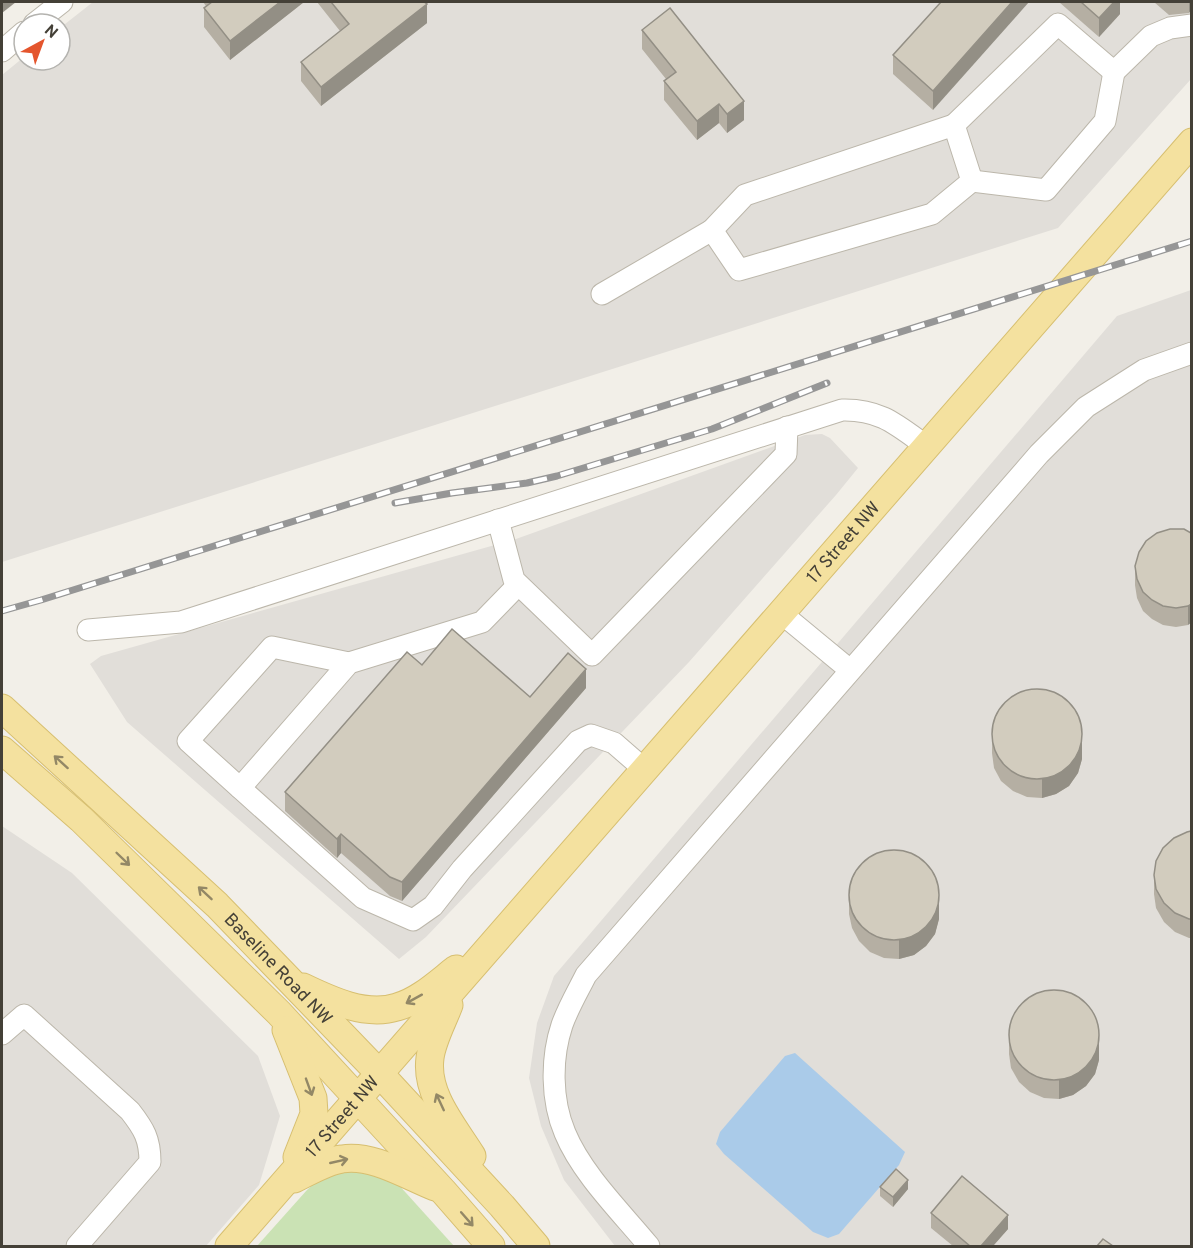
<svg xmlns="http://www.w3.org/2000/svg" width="1193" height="1248" font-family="Overpass,sans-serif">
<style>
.industrial{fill:#e1ded9}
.green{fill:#cae2b4}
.water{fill:#aacbe9}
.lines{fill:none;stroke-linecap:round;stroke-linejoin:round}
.minor-casing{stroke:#bcb7ab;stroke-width:23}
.major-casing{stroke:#d7bf70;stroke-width:29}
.minor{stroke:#fff;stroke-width:21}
.major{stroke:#f4e19f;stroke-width:27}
.rail-casing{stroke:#969696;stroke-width:7}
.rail{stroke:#fff;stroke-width:4.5;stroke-dasharray:14;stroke-linecap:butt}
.wall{fill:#b5afa3}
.shaded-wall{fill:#938f85}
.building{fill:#d2ccbe;stroke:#938f85;stroke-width:1.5}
.oneway{stroke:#938866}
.labels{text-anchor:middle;stroke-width:4.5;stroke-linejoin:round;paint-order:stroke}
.street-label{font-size:18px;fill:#444037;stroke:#fff}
</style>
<rect width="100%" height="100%" fill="#f2efe8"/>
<g class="industrial">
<path d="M 93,2 L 1191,2 L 1191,79 L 1058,228 L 2,562 L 2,75 L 24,57 L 24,60 L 60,60 L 60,28 Z"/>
<path d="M 1191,290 L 1191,1246 L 615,1246 L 564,1180 L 541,1126 L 529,1078 L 537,1023 L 554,976 L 1117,316 Z"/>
<path d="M 822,434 L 830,438 L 858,468 L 836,495 L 689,662 L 426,937 L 399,959 L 127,722 L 90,664 L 101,656 L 516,539 L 805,435 Z"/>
<path d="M 2,826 L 72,873 L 258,1056 L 280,1116 L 259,1185 L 206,1246 L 2,1246 Z"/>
</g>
<path class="green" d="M 348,1167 L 397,1183 L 454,1246 L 257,1246 L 307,1190 L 321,1177 Z"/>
<path class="water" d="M 795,1053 L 905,1152 L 899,1165 L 839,1234 L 828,1238 L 813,1232 L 724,1154 L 716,1144 L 720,1132 L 785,1056 Z"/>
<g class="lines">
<defs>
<g id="minor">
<path d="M 34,24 L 62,2"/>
<path d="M 2,51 L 24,32"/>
<path d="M 972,181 L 1046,190 L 1105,121 L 1114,72"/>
<path d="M 712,230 L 745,195 L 954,125"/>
<path d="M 602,294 L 712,230 L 739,270 L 932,214 L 972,181 L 954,125 L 1058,24 L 1114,72 L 1151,36 L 1170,28 L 1192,25"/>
<path d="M 498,520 L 514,580 L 592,655 L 786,454 L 787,427"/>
<path d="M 518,585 L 482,622 L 349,663 L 240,788 L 363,898 L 413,920 L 433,906 L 462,869 L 578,741 L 591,735 L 614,743 L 645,770"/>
<path d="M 781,613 L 850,670"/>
<path d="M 88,630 L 181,622 L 842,410 C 880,409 897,425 926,446"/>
<path d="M 240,788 L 188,741 L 272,647 L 349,663"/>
<path d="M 2,1034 L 24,1015 L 130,1111 C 144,1129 150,1139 150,1162 L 77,1246"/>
<path d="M 649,1246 C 621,1212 582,1174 565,1133 C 551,1100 551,1058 562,1025 C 568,1008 578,991 586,975 L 1039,454 L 1086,407 L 1144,370 L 1192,353"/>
</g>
<g id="major">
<path id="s1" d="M 2,708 L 217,905 L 380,1074 L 502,1206 L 536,1246"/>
<path d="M 2,750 L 81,819 L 279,1013 L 443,1191 L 491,1246"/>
<path d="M 303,987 C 330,1000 366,1017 397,1007 C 419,1001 438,983 456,969"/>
<path d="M 449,1005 C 443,1021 432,1041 430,1058 C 425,1094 454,1127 472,1156"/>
<path d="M 286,1030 L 313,1098 L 314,1114 L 297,1157"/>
<path d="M 294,1179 C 309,1172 326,1161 342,1159 C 373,1154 407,1176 435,1187"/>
<path id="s2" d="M 229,1246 L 1192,142"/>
</g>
</defs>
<use href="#minor" class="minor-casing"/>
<use href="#major" class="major-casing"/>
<use href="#minor" class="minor"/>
<use href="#major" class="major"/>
<defs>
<g id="rail">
<path d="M 395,503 L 452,493 L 527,483 L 557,476 L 712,429 L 827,383"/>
<path d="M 2,611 L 41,600 L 1192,241"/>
</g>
</defs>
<use href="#rail" class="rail-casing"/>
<use href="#rail" class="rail"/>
</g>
<g class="wall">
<path d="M 203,2 L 304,2 L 230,60 L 204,27 L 204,8 L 206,6 Z"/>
<path d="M 317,2 L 424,2 L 427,23 L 321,106 L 301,81 L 301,62 L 340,31 Z"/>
<path d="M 941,2 L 933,110 L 893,74 L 893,55 Z"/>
<path d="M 1059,2 L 1120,2 L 1120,14 L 1099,37 Z"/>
<path d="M 1154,2 L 1191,2 L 1189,13 L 1169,15 Z"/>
<path d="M 642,30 L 744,120 L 727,133 L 719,123 L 697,140 L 664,100 L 664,81 L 666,79 L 642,49 Z"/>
<path d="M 1191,533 L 1188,625 L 1176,627 L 1163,625 L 1152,619 L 1143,611 L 1137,598 L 1135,585 L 1135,566 Z"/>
<path d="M 422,665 L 530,697 L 586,688 L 402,901 L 390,896 L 341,853 L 337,858 L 285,811 L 285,792 Z"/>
<path d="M 992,734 L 1082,759 L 1078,773 L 1069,786 L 1056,794 L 1042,798 L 1027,797 L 1013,791 L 1001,781 L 994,768 L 992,753 Z"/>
<path d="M 1191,831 L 1191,938 L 1189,938 L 1175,932 L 1164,922 L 1156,908 L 1154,894 L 1154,875 Z"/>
<path d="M 849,895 L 939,919 L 935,934 L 926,946 L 914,955 L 899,959 L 884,958 L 870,952 L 859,941 L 852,928 L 849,914 Z"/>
<path d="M 1009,1035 L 1099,1060 L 1095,1074 L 1086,1086 L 1073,1095 L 1059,1099 L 1044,1098 L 1030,1092 L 1019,1082 L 1011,1068 L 1009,1054 Z"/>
<path d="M 880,1187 L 908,1189 L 893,1207 L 880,1196 Z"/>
<path d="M 931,1213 L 1008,1229 L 993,1246 L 953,1246 L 931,1228 Z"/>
</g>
<g class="shaded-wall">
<path d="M 2,2 L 16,2 L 2,13 Z"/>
<path d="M 280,2 L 304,2 L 230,60 L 230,41 Z"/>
<path d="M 1012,2 L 1029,2 L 933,110 L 933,91 Z"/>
<path d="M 1114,2 L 1120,2 L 1120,14 L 1099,37 L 1099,18 Z"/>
<path d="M 1189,2 L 1191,2 L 1191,10 L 1189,13 Z"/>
<path d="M 427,4 L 427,23 L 321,106 L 321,87 Z"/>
<path d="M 744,101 L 744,120 L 727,133 L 727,114 Z"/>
<path d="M 719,104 L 719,123 L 697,140 L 697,121 Z"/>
<path d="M 1191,604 L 1191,623 L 1188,625 L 1188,606 Z"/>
<path d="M 586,669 L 586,688 L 402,901 L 402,882 Z"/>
<path d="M 1082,740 L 1082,759 L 1078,773 L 1069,786 L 1056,794 L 1042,798 L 1042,779 Z"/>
<path d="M 341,834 L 341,853 L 337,858 L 337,839 Z"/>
<path d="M 939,900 L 939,919 L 935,934 L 926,946 L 914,955 L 899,959 L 899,940 Z"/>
<path d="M 1099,1041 L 1099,1060 L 1095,1074 L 1086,1086 L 1073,1095 L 1059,1099 L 1059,1080 Z"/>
<path d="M 908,1180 L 908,1189 L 893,1207 L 893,1197 Z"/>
<path d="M 1008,1215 L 1008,1229 L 993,1246 L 981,1246 Z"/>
</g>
<g class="building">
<path d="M 212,2 L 280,2 L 230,41 L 204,8 Z"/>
<path d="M 331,2 L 424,2 L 427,4 L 321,87 L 301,62 L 349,24 Z"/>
<path d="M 941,2 L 1012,2 L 933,91 L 893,55 Z"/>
<path d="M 1081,2 L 1114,2 L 1099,18 Z"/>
<path d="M 670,8 L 744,101 L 727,114 L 719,104 L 697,121 L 664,81 L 676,72 L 642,30 Z"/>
<path d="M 1170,529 L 1184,529 L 1191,533 L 1191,604 L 1188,606 L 1176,608 L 1163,606 L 1152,600 L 1143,592 L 1137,579 L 1135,566 L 1139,552 L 1146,541 L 1157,533 Z"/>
<path d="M 452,629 L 530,697 L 568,653 L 586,669 L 402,882 L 390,877 L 341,834 L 337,839 L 285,792 L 407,652 L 422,665 Z"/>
<circle cx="1037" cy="734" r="45"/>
<path d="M 1191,831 L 1191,919 L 1189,919 L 1175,913 L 1164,903 L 1156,889 L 1154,875 L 1156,861 L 1163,848 L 1174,838 L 1187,832 Z"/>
<circle cx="894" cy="895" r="45"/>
<circle cx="1054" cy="1035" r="45"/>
<path d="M 896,1169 L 908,1180 L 893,1197 L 880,1187 Z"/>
<path d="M 962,1176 L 1008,1215 L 981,1246 L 970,1246 L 931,1213 Z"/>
<path d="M 1103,1239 L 1113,1246 L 1097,1246 Z"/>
</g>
<defs><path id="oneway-shaft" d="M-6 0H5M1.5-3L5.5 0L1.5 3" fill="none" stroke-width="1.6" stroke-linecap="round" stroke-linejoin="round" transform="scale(1.5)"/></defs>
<g class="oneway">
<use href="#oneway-shaft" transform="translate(61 762) rotate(-138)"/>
<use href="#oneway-shaft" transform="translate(123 859) rotate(44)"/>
<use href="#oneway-shaft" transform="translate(205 893) rotate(-137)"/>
<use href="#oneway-shaft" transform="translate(414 999) rotate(151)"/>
<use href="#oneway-shaft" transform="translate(309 1087) rotate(70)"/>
<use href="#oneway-shaft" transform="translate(440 1102) rotate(-115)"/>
<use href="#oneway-shaft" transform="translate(339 1161) rotate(-13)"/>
<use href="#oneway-shaft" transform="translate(467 1219) rotate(49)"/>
</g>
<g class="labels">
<g class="street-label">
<text dy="6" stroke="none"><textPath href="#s2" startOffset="934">17 Street NW</textPath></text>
<text dy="6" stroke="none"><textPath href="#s1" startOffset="380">Baseline Road NW</textPath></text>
<text dy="6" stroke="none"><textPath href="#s2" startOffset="172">17 Street NW</textPath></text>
</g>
</g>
<rect width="1193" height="1248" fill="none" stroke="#444037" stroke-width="6"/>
<g transform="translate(42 42) rotate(41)"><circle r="28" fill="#ffffff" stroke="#b4b3af" stroke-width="1.5"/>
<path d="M0-4.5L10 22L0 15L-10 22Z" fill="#e4552d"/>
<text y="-9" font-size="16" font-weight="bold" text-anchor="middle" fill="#444037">N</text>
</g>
</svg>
